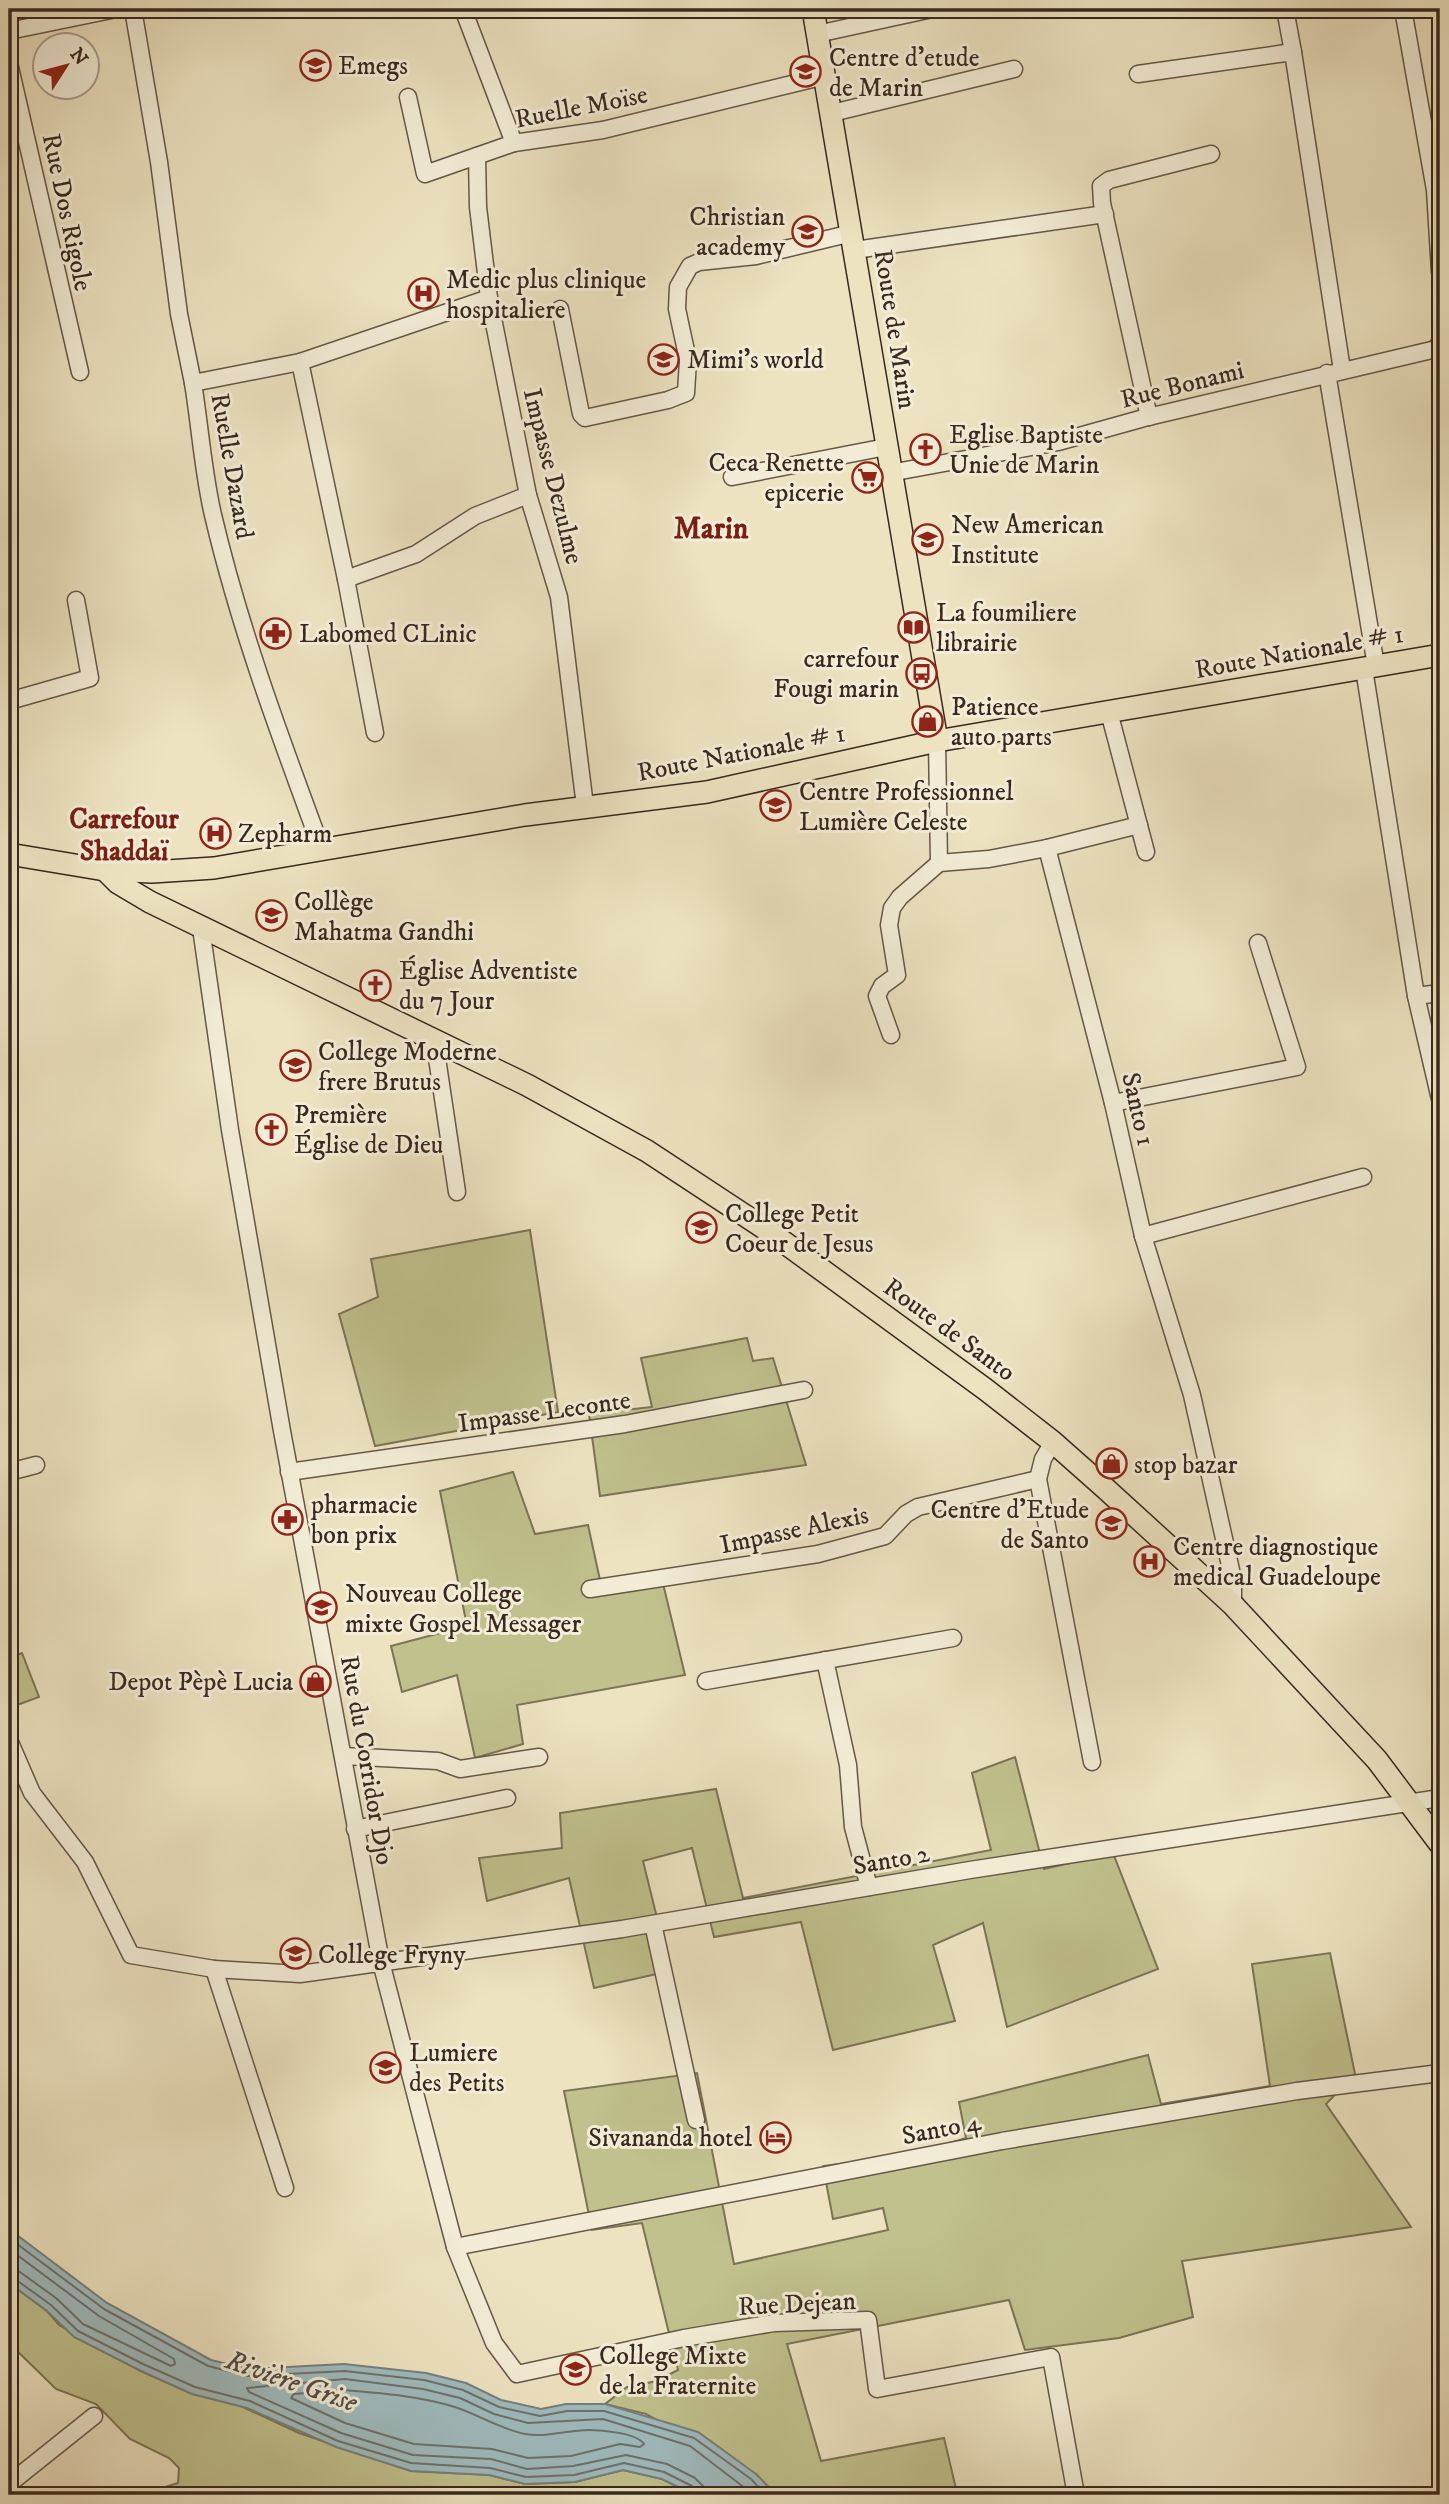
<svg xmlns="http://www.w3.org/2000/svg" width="1449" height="2504" font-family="'IM FELL DW Pica',serif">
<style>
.green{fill:#c0c18d;stroke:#7c7456;stroke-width:2}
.water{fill:#9fbbbe;stroke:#76807e;stroke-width:2}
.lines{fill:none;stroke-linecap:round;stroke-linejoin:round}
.shore{stroke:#6c726e;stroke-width:2}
.minor-casing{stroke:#665748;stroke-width:19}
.major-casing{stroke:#39281f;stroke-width:24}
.minor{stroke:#f3edd7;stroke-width:16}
.major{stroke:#ede3c1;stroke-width:21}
.labels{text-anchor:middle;stroke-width:6;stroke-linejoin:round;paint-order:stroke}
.poi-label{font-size:26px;fill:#39281f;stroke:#f3edd7;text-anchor:start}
.street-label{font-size:26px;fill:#39281f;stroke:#f3edd7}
.neighbourhood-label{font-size:28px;font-weight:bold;fill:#7a1f14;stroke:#f3edd7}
.water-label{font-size:28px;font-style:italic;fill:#524d47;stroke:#f3edd7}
.quarter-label{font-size:30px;font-weight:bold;fill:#7a1f14;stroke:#f3edd7}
</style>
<rect width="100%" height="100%" fill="#ede3c1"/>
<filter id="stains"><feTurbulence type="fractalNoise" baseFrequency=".00286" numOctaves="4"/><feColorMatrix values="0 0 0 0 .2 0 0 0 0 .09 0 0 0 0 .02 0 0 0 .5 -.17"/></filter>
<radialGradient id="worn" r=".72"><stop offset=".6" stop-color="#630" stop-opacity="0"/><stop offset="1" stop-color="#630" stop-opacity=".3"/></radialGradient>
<g class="green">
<path d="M 530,1230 L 558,1412 L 375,1446 L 339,1314 L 378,1297 L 371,1259 Z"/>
<path d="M 747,1338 L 753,1361 L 773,1358 L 806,1465 L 600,1496 L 589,1414 L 652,1407 L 641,1358 Z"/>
<path d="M 513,1472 L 535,1534 L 588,1525 L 600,1580 L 660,1571 L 685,1675 L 517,1705 L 523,1744 L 475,1758 L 457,1675 L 402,1692 L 391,1646 L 467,1626 L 440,1491 Z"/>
<path d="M 22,1653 L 39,1697 L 9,1708 L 9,1658 Z"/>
<path d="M 1015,1757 L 1044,1869 L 1113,1853 L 1158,1969 L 1007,2027 L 983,1923 L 933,1945 L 955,2021 L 833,2050 L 801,1922 L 714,1937 L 692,1848 L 643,1861 L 670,1971 L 594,1988 L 569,1878 L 487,1901 L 479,1858 L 562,1848 L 560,1813 L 716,1789 L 743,1898 L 991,1850 L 972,1773 Z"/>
<path d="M 1330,1953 L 1355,2074 L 1326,2104 L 1411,2227 L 1182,2261 L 1193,2317 L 1119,2338 L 1025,2350 L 1009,2300 L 787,2344 L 821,2461 L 944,2438 L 957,2493 L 776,2495 L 756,2474 L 646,2414 L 605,2404 L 627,2387 L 657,2381 L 678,2370 L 642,2223 L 592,2230 L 564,2091 L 697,2073 L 734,2264 L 888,2230 L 883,2208 L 833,2219 L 823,2166 L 910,2155 L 966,2138 L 959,2102 L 1148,2055 L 1161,2104 L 1270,2086 L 1252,1964 Z"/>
<path d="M 9,2283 L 47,2311 L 59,2325 L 141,2371 L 193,2394 L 230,2401 L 299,2433 L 411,2471 L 489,2475 L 525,2484 L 575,2482 L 623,2470 L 662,2479 L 694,2495 L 140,2495 L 178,2483 L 179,2468 L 169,2458 L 130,2439 L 96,2404 L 56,2389 L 9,2343 Z"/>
</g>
<path class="water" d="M 9,2229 L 107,2303 L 211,2360 L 248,2369 L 344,2364 L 426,2373 L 466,2383 L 501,2400 L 541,2409 L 566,2404 L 605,2404 L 698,2432 L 756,2474 L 776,2495 L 694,2495 L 662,2479 L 623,2470 L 575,2482 L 525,2484 L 489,2475 L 411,2471 L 336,2447 L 247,2408 L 192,2394 L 141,2371 L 74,2337 L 47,2311 L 9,2283 Z"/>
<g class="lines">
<g class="shore">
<path d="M 9,2238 L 104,2309 L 208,2366 L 248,2376 L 345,2371 L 424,2380 L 463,2390 L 499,2407 L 540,2416 L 567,2411 L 604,2411 L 694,2438 L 751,2479 L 766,2495"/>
<path d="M 9,2249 L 99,2316 L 174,2359 L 175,2364 L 171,2366 L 83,2324 L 56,2298 L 20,2272 L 9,2269"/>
<path d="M 9,2278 L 15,2279 L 51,2305 L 78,2331 L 143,2364 L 195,2387 L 250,2401 L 338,2441 L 411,2463 L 490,2468 L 526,2477 L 574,2475 L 624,2463 L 664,2472 L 692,2486 L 695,2495"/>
<path d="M 344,2390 C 381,2393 420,2396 455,2407 C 479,2415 500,2429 525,2434 C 546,2438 567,2430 589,2430 C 602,2430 637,2433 644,2444 L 640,2447 L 620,2444 L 571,2456 L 528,2458 L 492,2449 L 414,2444 L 345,2423 L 291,2398 L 294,2394 Z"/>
<path d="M 704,2495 L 703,2486 L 695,2478 L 667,2464 L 626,2455 L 573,2466 L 527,2469 L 491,2459 L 413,2455 L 341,2433 L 249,2392 L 247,2388 L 345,2379 L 423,2389 L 460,2398 L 494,2414 L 528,2423 L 603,2419 L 690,2446 L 754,2495"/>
</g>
<defs>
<g id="minor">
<path d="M 133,9 L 159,162 L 179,314 L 193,383"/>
<path d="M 463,9 L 514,143"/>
<path d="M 1285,9 L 1293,52"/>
<path d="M 1403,9 L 1435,190 L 1440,272"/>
<path d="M 9,31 L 116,9"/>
<path d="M 817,34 L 932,9"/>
<path d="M 9,63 L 80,372"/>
<path d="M 1138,74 L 1293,52 L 1342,370"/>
<path d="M 408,97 L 425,174 L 514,143 L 603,130 L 825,76"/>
<path d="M 832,113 L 1014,69"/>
<path d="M 477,156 L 478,207 L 489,298 L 528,495 L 559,597 L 585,806"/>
<path d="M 855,250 L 1105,214"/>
<path d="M 560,309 L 581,414 L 585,418 L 668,400 L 686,393 L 688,360 L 677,309 L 678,287 L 690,266 L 699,262 L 756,256 L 852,233"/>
<path d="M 300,362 L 346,579 L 375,733"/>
<path d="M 1327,373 L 1376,666"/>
<path d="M 1149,417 L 1102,203 L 1101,186 L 1109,180 L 1211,154"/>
<path d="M 890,473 L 1058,442 L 1144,418 L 1436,349 L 1440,342"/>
<path d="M 732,477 L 886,447"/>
<path d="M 346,579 L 416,554 L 475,516 L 528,495"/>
<path d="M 1364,669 L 1416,996 L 1440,1099"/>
<path d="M 9,701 L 90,678 L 76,600"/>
<path d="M 1109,712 L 1146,852"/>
<path d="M 937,741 L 939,863 L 989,859 L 1047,848 L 1113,1103 L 1143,1236 L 1192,1395 L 1233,1579 L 1233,1605"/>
<path d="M 1047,848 L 1139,825"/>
<path d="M 322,850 C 281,739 240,630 213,515 C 203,472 200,426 193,383 L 300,362 L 489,298"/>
<path d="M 201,928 L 230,1130 L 282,1431 L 381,1962 L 455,2247 L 494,2343 L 517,2374 L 684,2338 L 774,2323 L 868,2320 L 877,2389 L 1051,2357 L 1076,2495"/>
<path d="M 1416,996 L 1440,993"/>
<path d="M 891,1035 L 877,996 L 882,986 L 897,975 L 889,925 L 892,908 L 900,897 L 939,863"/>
<path d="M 434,1038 L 457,1192"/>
<path d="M 1113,1103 L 1297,1067 L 1258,943"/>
<path d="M 1143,1236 L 1363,1177"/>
<path d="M 9,1472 L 36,1465"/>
<path d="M 289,1472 L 625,1424 L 804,1390"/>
<path d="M 1038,1479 L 1092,1762"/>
<path d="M 590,1589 L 818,1554 L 885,1536 L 906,1514 L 918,1507 L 1038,1479 L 1043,1459 L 1053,1442"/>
<path d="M 825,1660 L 848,1765 L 853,1827 L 869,1887"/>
<path d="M 706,1681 L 953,1638"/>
<path d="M 9,1740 L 32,1793 L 85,1862 L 131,1955 L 214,1969 L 300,1974 L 622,1929 L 970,1870 L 1440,1798"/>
<path d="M 343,1756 L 438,1761 L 460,1769 L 539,1757"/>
<path d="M 355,1829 L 507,1798"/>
<path d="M 653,1924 L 696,2120"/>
<path d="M 214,1969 L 285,2188"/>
<path d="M 455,2247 L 1002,2141 L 1297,2091 L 1440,2073"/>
<path d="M 9,2484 L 94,2416"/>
</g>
<g id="major">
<path d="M 813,9 L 937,741"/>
<path d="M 9,854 L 105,870 L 152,872 L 214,868 L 525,815 L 707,792 L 937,741 L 1440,655"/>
<path d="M 105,870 L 118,883 L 150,902 L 527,1085 L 647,1151 L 770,1232 L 985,1389 L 1053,1442 L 1106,1489 L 1233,1605 L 1377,1760 L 1440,1844"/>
</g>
</defs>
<use href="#minor" class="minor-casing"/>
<use href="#major" class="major-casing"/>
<use href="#minor" class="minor"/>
<use href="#major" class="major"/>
</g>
<defs>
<symbol id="school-ring" viewBox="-11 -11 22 22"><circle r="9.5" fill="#f3edd7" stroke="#8f2418" stroke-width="1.5"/><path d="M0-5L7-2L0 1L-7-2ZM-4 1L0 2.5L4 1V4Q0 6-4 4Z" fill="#8f2418"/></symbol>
<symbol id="hospital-ring" viewBox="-11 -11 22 22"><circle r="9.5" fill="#f3edd7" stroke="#8f2418" stroke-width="1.5"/><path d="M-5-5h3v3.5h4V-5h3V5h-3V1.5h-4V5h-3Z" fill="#8f2418"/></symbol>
<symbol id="church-ring" viewBox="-11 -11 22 22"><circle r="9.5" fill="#f3edd7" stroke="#8f2418" stroke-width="1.5"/><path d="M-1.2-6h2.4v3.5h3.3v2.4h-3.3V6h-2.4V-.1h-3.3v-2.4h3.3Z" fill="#8f2418"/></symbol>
<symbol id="supermarket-ring" viewBox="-11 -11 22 22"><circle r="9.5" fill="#f3edd7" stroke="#8f2418" stroke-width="1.5"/><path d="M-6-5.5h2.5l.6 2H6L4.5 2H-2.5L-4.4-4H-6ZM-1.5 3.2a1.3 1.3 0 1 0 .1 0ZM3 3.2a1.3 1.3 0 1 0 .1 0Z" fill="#8f2418"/></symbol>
<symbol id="library-ring" viewBox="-11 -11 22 22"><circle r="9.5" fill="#f3edd7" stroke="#8f2418" stroke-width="1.5"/><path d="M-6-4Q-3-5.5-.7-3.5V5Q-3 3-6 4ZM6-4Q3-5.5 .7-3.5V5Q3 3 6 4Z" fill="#8f2418"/></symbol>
<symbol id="pharmacy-ring" viewBox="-11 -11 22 22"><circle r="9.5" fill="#f3edd7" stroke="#8f2418" stroke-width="1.5"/><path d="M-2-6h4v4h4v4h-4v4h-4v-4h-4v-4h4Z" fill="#8f2418"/></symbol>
<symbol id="bus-ring" viewBox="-11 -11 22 22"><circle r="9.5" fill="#f3edd7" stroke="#8f2418" stroke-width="1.5"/><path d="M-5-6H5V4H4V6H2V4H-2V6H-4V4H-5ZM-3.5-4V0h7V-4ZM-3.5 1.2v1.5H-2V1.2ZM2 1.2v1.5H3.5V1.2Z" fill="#8f2418"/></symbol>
<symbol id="shop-ring" viewBox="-11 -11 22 22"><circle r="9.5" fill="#f3edd7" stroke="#8f2418" stroke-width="1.5"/><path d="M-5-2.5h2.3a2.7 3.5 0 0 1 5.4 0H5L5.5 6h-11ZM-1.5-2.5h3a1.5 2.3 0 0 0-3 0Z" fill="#8f2418"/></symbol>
<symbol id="university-ring" viewBox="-11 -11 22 22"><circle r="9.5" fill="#f3edd7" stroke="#8f2418" stroke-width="1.5"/><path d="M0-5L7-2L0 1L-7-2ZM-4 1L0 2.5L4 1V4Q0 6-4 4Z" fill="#8f2418"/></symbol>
<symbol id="hotel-ring" viewBox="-11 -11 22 22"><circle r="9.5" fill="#f3edd7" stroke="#8f2418" stroke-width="1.5"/><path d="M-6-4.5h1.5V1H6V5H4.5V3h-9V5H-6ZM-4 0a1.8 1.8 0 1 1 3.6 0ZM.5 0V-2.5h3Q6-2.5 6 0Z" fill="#8f2418"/></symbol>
</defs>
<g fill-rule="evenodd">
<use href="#school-ring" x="298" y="48" width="35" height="35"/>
<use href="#school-ring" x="788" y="54" width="35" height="35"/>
<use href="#school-ring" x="790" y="214" width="35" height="35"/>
<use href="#hospital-ring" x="406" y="276" width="35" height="35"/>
<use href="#school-ring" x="646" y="342" width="35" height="35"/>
<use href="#church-ring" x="908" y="432" width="35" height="35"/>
<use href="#supermarket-ring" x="850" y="460" width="35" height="35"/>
<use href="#school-ring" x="910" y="522" width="35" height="35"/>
<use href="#library-ring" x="896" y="610" width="35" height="35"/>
<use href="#pharmacy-ring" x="258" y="616" width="35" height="35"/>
<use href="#bus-ring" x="904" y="656" width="35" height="35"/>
<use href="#shop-ring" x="910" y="704" width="35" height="35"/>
<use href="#university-ring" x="758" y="788" width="35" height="35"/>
<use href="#hospital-ring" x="198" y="816" width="35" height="35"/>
<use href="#school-ring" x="254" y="898" width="35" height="35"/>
<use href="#church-ring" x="358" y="968" width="35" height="35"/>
<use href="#school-ring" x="278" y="1048" width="35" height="35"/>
<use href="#church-ring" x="254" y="1112" width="35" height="35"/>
<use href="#school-ring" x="684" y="1210" width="35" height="35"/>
<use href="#shop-ring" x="1094" y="1446" width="35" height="35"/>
<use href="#pharmacy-ring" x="270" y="1502" width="35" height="35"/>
<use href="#school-ring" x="1094" y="1506" width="35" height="35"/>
<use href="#hospital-ring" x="1132" y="1544" width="35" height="35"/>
<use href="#school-ring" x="304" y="1590" width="35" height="35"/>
<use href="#shop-ring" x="298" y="1664" width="35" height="35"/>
<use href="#school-ring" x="278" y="1936" width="35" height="35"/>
<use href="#school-ring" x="368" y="2050" width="35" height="35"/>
<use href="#hotel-ring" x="758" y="2120" width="35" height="35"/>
<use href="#school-ring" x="558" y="2352" width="35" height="35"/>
</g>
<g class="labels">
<g class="poi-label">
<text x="829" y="66">Centre d'etude<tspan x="829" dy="30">de Marin</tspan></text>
<text x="338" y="74">Emegs</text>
<text x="785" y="225" text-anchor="end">Christian<tspan x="785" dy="30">academy</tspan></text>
<text x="446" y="288">Medic plus clinique<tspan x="446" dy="30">hospitaliere</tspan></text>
<text x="687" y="368">Mimi's world</text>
<text x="949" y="443">Eglise Baptiste<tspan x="949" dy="30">Unie de Marin</tspan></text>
<text x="844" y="471" text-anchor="end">Ceca Renette<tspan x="844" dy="30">epicerie</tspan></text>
<text x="951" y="533">New American<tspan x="951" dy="30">Institute</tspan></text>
<text x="936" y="621">La foumiliere<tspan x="936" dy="30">librairie</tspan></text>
<text x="299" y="642">Labomed CLinic</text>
<text x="899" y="667" text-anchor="end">carrefour<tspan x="899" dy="30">Fougi marin</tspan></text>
<text x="951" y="715">Patience<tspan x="951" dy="30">auto parts</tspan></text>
<text x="799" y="800">Centre Professionnel<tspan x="799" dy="30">Lumière Celeste</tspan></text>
<text x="238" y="842">Zepharm</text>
<text x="294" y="910">Collège<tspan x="294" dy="30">Mahatma Gandhi</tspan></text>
<text x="399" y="979">Église Adventiste<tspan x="399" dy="30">du 7 Jour</tspan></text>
<text x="318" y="1060">College Moderne<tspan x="318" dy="30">frere Brutus</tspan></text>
<text x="294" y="1123">Première<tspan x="294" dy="30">Église de Dieu</tspan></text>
<text x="725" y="1222">College Petit<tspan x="725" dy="30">Coeur de Jesus</tspan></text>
<text x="1134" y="1473">stop bazar</text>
<text x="311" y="1513">pharmacie<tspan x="311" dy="30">bon prix</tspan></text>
<text x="1089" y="1518" text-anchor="end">Centre d'Etude<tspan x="1089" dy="30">de Santo</tspan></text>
<text x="1173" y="1555">Centre diagnostique<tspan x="1173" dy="30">medical Guadeloupe</tspan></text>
<text x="345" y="1602">Nouveau College<tspan x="345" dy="30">mixte Gospel Messager</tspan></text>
<text x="293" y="1690" text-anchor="end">Depot Pèpè Lucia</text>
<text x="318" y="1963">College Fryny</text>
<text x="409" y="2061">Lumiere<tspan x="409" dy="30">des Petits</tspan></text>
<text x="752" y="2146" text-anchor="end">Sivananda hotel</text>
<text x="599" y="2364">College Mixte<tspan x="599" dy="30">de la Fraternite</tspan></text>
</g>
<g class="street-label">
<text transform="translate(581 106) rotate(-11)" y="9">Ruelle Moïse</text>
<text transform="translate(68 212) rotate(78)" y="9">Rue Dos Rigole</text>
<text transform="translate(896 329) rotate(81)" y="9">Route de Marin</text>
<text transform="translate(1182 384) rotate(-14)" y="9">Rue Bonami</text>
<text transform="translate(233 466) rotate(80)" y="9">Ruelle Dazard</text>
<text transform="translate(554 476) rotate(76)" y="9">Impasse Dezulme</text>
<text transform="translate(1299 651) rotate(-10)" y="9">Route Nationale # 1</text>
<text transform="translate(741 752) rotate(-11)" y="9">Route Nationale # 1</text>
<text transform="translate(1139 1109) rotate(77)" y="9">Santo 1</text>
<text transform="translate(950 1329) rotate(36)" y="9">Route de Santo</text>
<text transform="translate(544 1411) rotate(-8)" y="9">Impasse Leconte</text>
<text transform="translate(794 1529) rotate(-12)" y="9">Impasse Alexis</text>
<text transform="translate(368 1760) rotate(80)" y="9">Rue du Corridor Djo</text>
<text transform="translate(891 1859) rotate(-10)" y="9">Santo 2</text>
<text transform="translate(941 2128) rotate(-11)" y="9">Santo 4</text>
<text transform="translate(797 2303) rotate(-3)" y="9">Rue Dejean</text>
</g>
<g class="neighbourhood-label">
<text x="124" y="828">Carrefour<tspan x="124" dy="32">Shaddaï</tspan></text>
</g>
<g class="water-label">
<text transform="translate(292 2380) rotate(19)" y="10">Rivière Grise</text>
</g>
<g class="quarter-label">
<text x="711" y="538">Marin</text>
</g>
</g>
<rect width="1449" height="2504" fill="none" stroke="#ede3c1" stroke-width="35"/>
<rect x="10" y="10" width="1428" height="2483" fill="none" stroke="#39281f" stroke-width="3.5"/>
<rect x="18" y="18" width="1414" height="2469" fill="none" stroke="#39281f" stroke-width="2"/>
<g transform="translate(66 66) rotate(54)"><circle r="33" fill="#f3edd7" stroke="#a99e8d" stroke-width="2"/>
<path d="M0-5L12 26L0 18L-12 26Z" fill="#8f2418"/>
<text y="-10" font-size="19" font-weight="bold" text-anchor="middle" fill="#39281f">N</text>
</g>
<rect width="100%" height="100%" filter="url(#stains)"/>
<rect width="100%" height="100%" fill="url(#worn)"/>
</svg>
